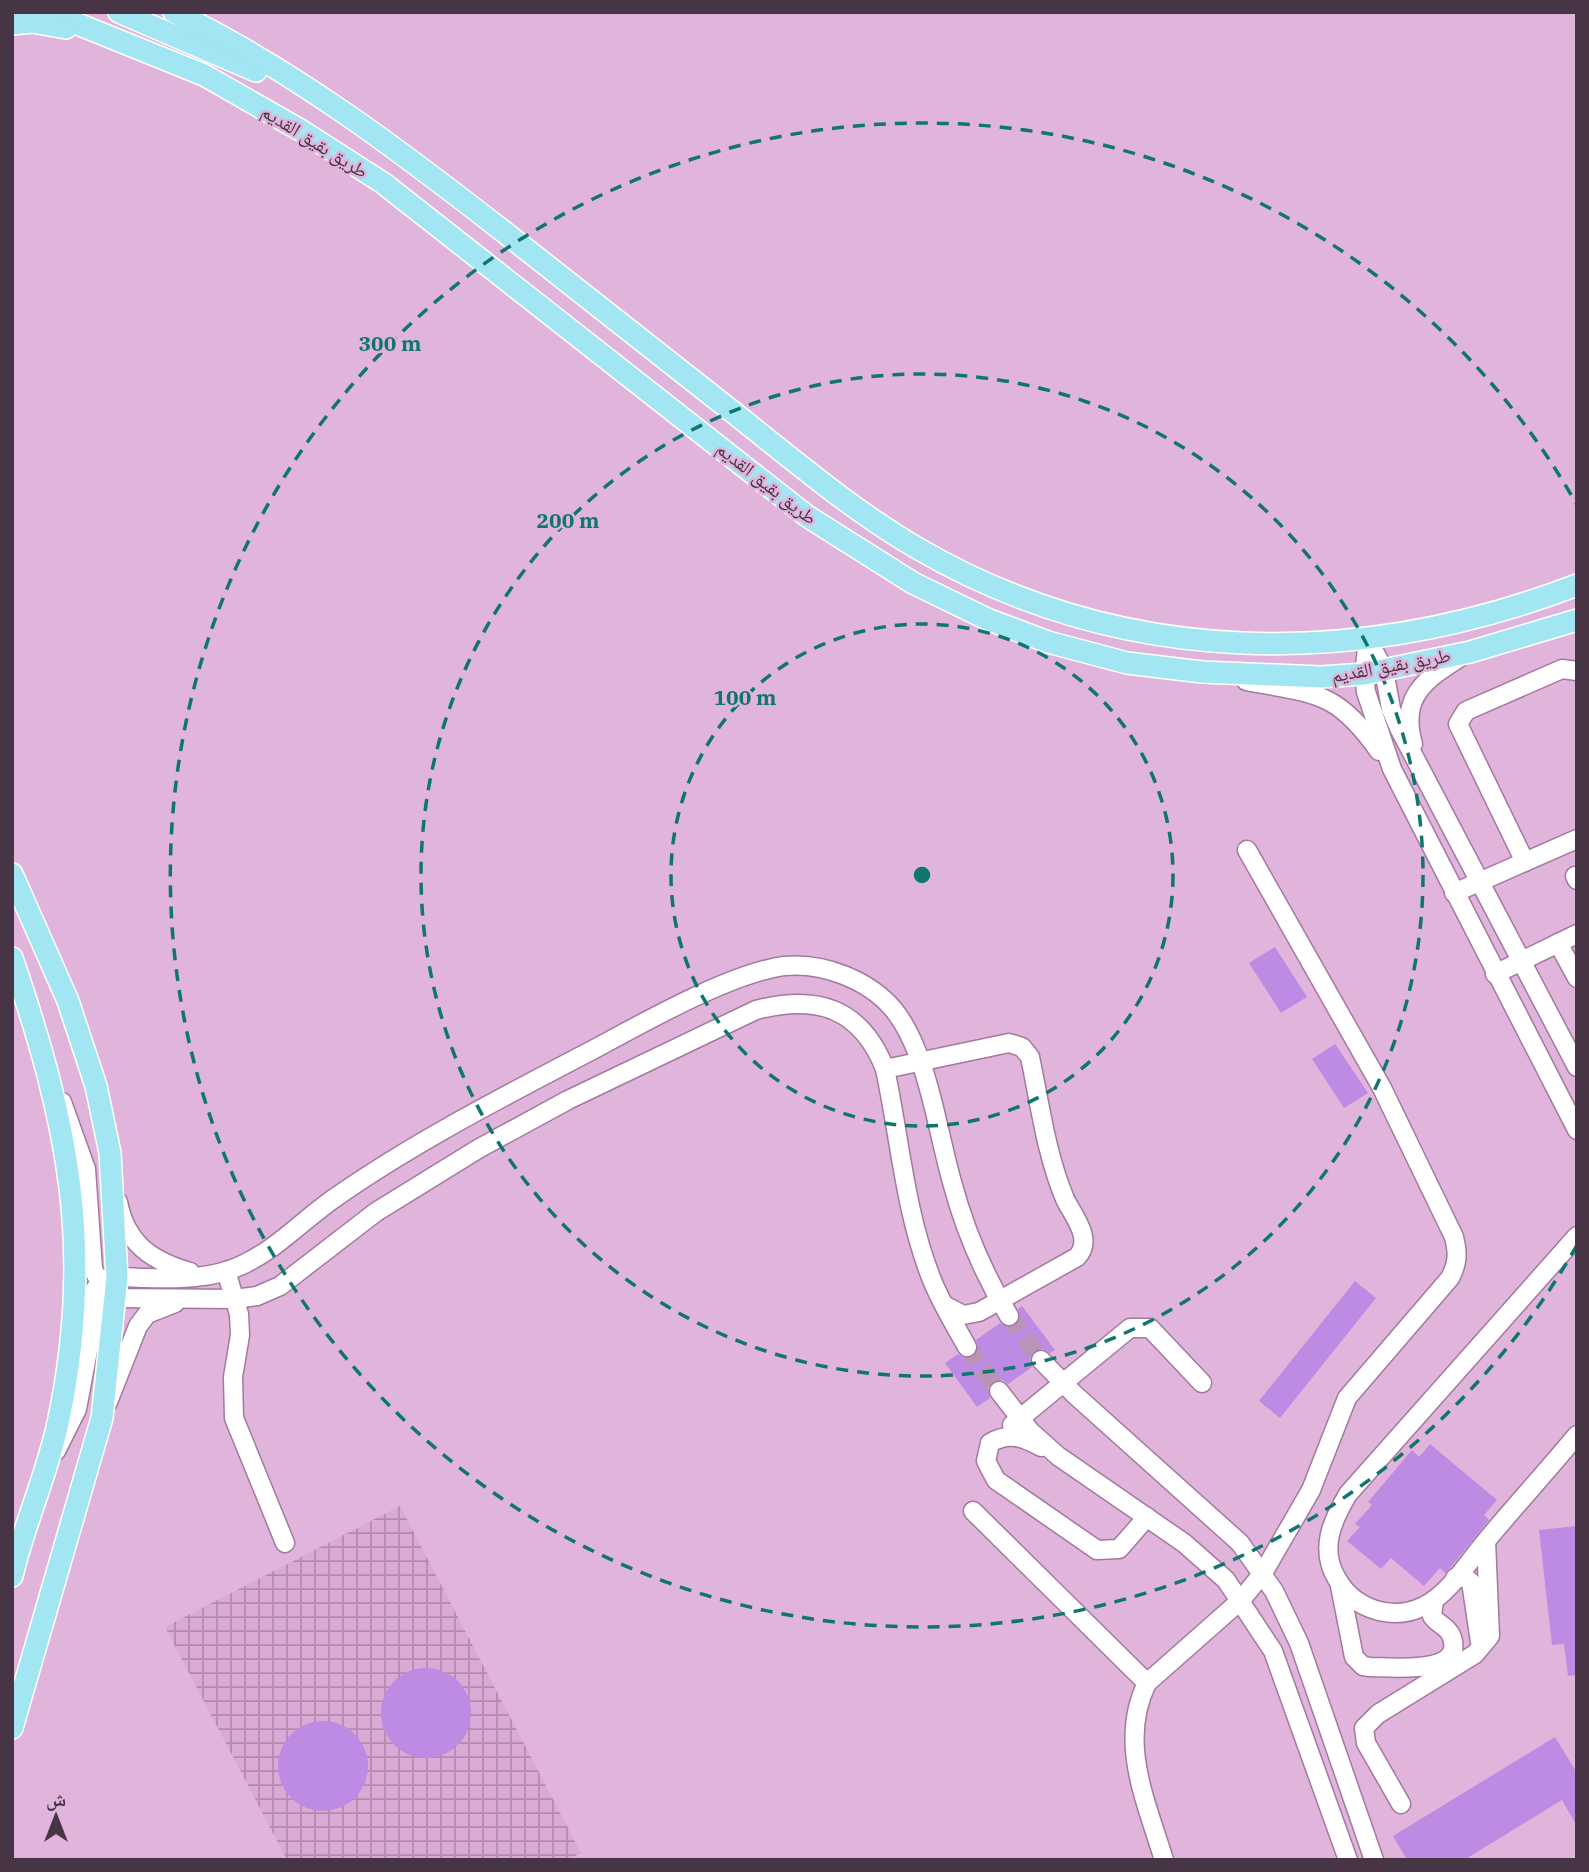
<svg xmlns="http://www.w3.org/2000/svg" width="1589" height="1872" font-family="'IBM Plex Serif','Noto Naskh Arabic',serif">
<style>
.industrial{fill:url(#industrial-grid)}
.building{fill:#be8be4}
.lines{fill:none;stroke-linecap:round;stroke-linejoin:round}
.minor-tunnel{stroke:#ba94b6;stroke-width:18;stroke-dasharray:18 9;stroke-linecap:butt}
.minor-casing{stroke:#a3799f;stroke-width:21}
.major-casing{stroke:#fff;stroke-width:24}
.minor{stroke:#fff;stroke-width:18}
.major{stroke:#a1e6f2;stroke-width:21}
.ring{fill:none;stroke:#0f766e;stroke-width:3.5;stroke-dasharray:12 9}
.labels{text-anchor:middle;stroke-width:5;stroke-linejoin:round;paint-order:stroke}
.street-label{font-size:19px;fill:#473545;stroke:#e0b4db}
.centre{fill:#0f766e;stroke:#e0b4db;stroke-width:3.5}
.ring-label{font-size:21px;text-anchor:middle;font-weight:bold;fill:#0f766e;stroke:#e0b4db;stroke-width:5;stroke-linejoin:round;paint-order:stroke}
</style>
<defs>
<pattern id="industrial-grid" width="8" height="8" patternUnits="userSpaceOnUse" patternTransform="scale(1.75)"><rect width="8" height="8" fill="#dba9d6"/><path d="M0 4h8M4 0v8" fill="none" stroke="#b38aaf"/></pattern>
</defs>
<rect width="100%" height="100%" fill="#e0b4db"/>
<path class="industrial" d="M 400,1506 L 581,1853 L 567,1860 L 287,1860 L 165,1627 Z"/>
<g class="building">
<path d="M 1275,947 L 1307,997 L 1281,1013 L 1249,963 Z"/>
<path d="M 1335,1044 L 1368,1093 L 1344,1108 L 1312,1059 Z"/>
<path d="M 1355,1281 L 1376,1298 L 1280,1418 L 1259,1401 Z"/>
<path d="M 1022,1306 L 1055,1350 L 1050,1353 L 1043,1349 L 1034,1351 L 1030,1358 L 1032,1367 L 1008,1384 L 1003,1380 L 993,1382 L 988,1387 L 990,1398 L 977,1407 L 945,1363 L 958,1354 L 966,1358 L 973,1357 L 978,1348 L 976,1340 L 1000,1323 L 1008,1327 L 1015,1325 L 1020,1317 L 1018,1309 Z"/>
<path d="M 1430,1444 L 1497,1500 L 1484,1515 L 1489,1520 L 1450,1568 L 1445,1573 L 1440,1568 L 1424,1586 L 1391,1558 L 1381,1569 L 1347,1541 L 1360,1527 L 1355,1524 L 1372,1505 L 1368,1502 L 1412,1450 L 1419,1457 Z"/>
<path d="M 1577,1526 L 1577,1675 L 1568,1676 L 1564,1644 L 1552,1645 L 1539,1530 Z"/>
<circle cx="426" cy="1713" r="45"/>
<circle cx="323" cy="1766" r="45"/>
<path d="M 1555,1737 L 1577,1773 L 1577,1826 L 1562,1800 L 1464,1860 L 1407,1860 L 1393,1836 Z"/>
</g>
<g class="lines">
<g class="minor-tunnel">
<path d="M 1009,1316 L 1041,1360"/>
<path d="M 967,1347 L 999,1391"/>
</g>
<defs>
<g id="minor">
<path d="M 1368,640 L 1364,674 L 1366,692 L 1392,769 L 1577,1130"/>
<path d="M 1368,640 L 1384,670 L 1391,709 L 1399,728 L 1577,1067"/>
<path d="M 1246,681 C 1315,694 1336,690 1379,751"/>
<path d="M 1413,744 C 1399,696 1426,679 1462,656"/>
<path d="M 1525,862 L 1458,724 L 1466,711 L 1562,669 L 1577,671"/>
<path d="M 1575,876 L 1577,880"/>
<path d="M 1454,893 L 1577,839"/>
<path d="M 1558,943 L 1577,978"/>
<path d="M 1495,974 L 1577,934"/>
<path d="M 885,1069 L 1009,1043 L 1022,1047 L 1030,1057 C 1040,1104 1046,1154 1065,1199 C 1073,1216 1094,1239 1077,1257 L 979,1312 L 963,1315 L 944,1305"/>
<path d="M 62,1102 L 86,1169 L 93,1269 L 106,1295 L 116,1298 L 235,1299 L 257,1296 L 280,1286 L 376,1212 L 478,1149 L 568,1100 L 756,1010 C 817,994 861,1008 885,1069 C 900,1139 905,1213 932,1280 C 941,1303 955,1325 967,1347"/>
<path d="M 118,1202 C 126,1244 152,1261 190,1272"/>
<path d="M 1577,1236 L 1348,1494 C 1332,1521 1319,1549 1337,1579 C 1354,1609 1392,1622 1424,1606 C 1450,1593 1468,1562 1486,1541 C 1516,1505 1547,1471 1577,1435"/>
<path d="M 226,1271 L 239,1314 L 240,1335 L 233,1377 L 234,1418 L 285,1543"/>
<path d="M 1041,1360 L 1074,1394 L 1240,1543 L 1274,1591 L 1299,1643 L 1374,1860"/>
<path d="M 999,1391 L 1030,1431 L 1058,1456 L 1184,1543 L 1226,1580 L 1273,1651 L 1348,1860"/>
<path d="M 108,1402 L 138,1326 L 147,1314 L 175,1303"/>
<path d="M 1012,1425 L 1130,1328 L 1150,1328 L 1202,1383"/>
<path d="M 1041,1447 C 1023,1437 1009,1432 990,1443 L 986,1461 L 996,1480 L 1097,1550 L 1119,1549 L 1147,1517"/>
<path d="M 56,1451 L 77,1409 L 89,1345 L 95,1289 L 104,1279 C 117,1275 133,1278 146,1278 C 179,1279 212,1279 242,1265 C 277,1249 304,1219 336,1197 C 419,1139 511,1093 600,1046 C 648,1020 732,973 784,966 C 823,962 869,980 894,1010 C 928,1053 937,1130 952,1182 C 965,1231 983,1273 1009,1316"/>
<path d="M 973,1511 L 1147,1683"/>
<path d="M 1455,1578 L 1464,1577 L 1471,1582 L 1480,1642"/>
<path d="M 1340,1586 L 1354,1657 L 1363,1666 L 1370,1667 C 1391,1667 1468,1676 1451,1635 C 1447,1626 1437,1624 1432,1616 L 1434,1600"/>
<path d="M 1401,1804 L 1366,1743 L 1364,1728 L 1378,1714 L 1475,1654 L 1490,1636 L 1486,1541"/>
<path d="M 1164,1860 C 1146,1801 1118,1742 1147,1683 L 1241,1600 L 1263,1573 L 1311,1490 L 1347,1398 L 1450,1278 C 1458,1263 1458,1253 1454,1237 L 1382,1088 L 1247,850"/>
</g>
<g id="major">
<path d="M 48,12 L 204,75 L 302,131 L 383,183 L 807,516 L 913,583 L 987,619 L 1048,642 L 1127,663 L 1202,672 L 1321,677 L 1364,674 L 1470,652 L 1577,620"/>
<path d="M 119,12 L 256,71"/>
<path d="M 174,12 C 294,70 403,153 508,235 C 582,293 655,351 729,409 C 790,457 850,509 917,548 C 1123,668 1358,669 1577,585"/>
<path d="M 12,24 L 32,22 L 66,28"/>
<path d="M 12,874 L 68,1001 L 96,1086 L 110,1153 L 117,1277 L 102,1418 L 12,1728"/>
<path d="M 12,958 C 68,1122 95,1250 58,1423 C 47,1475 24,1524 12,1576"/>
</g>
</defs>
<use href="#minor" class="minor-casing"/>
<use href="#major" class="major-casing"/>
<use href="#minor" class="minor"/>
<use href="#major" class="major"/>
</g>
<g class="ring">
<circle cx="922" cy="875" r="251"/>
<circle cx="922" cy="875" r="501"/>
<path d="M1577 1245A752 752 0 1 1 1577 505"/>
</g>
<g class="labels">
<g class="street-label">
<text transform="translate(315 141) rotate(32)" y="7">طريق بقيق القديم</text>
<text transform="translate(767 483) rotate(38)" y="7">طريق بقيق القديم</text>
<text transform="translate(1391 665) rotate(-10)" y="7">طريق بقيق القديم</text>
</g>
</g>
<circle cx="922" cy="875" r="10" class="centre"/>
<g class="ring-label">
<text x="390" y="351">300 m</text>
<text x="568" y="528">200 m</text>
<text x="745" y="705">100 m</text>
</g>
<rect width="1589" height="1872" fill="none" stroke="#473545" stroke-width="28"/>
<g transform="translate(56 1816)" stroke="#e0b4db" stroke-width="5" paint-order="stroke">
<path d="M0-5L12 26L0 18L-12 26Z" fill="#473545"/>
<text y="-10" font-size="19" font-weight="bold" text-anchor="middle" fill="#473545">ش</text>
</g>
</svg>
